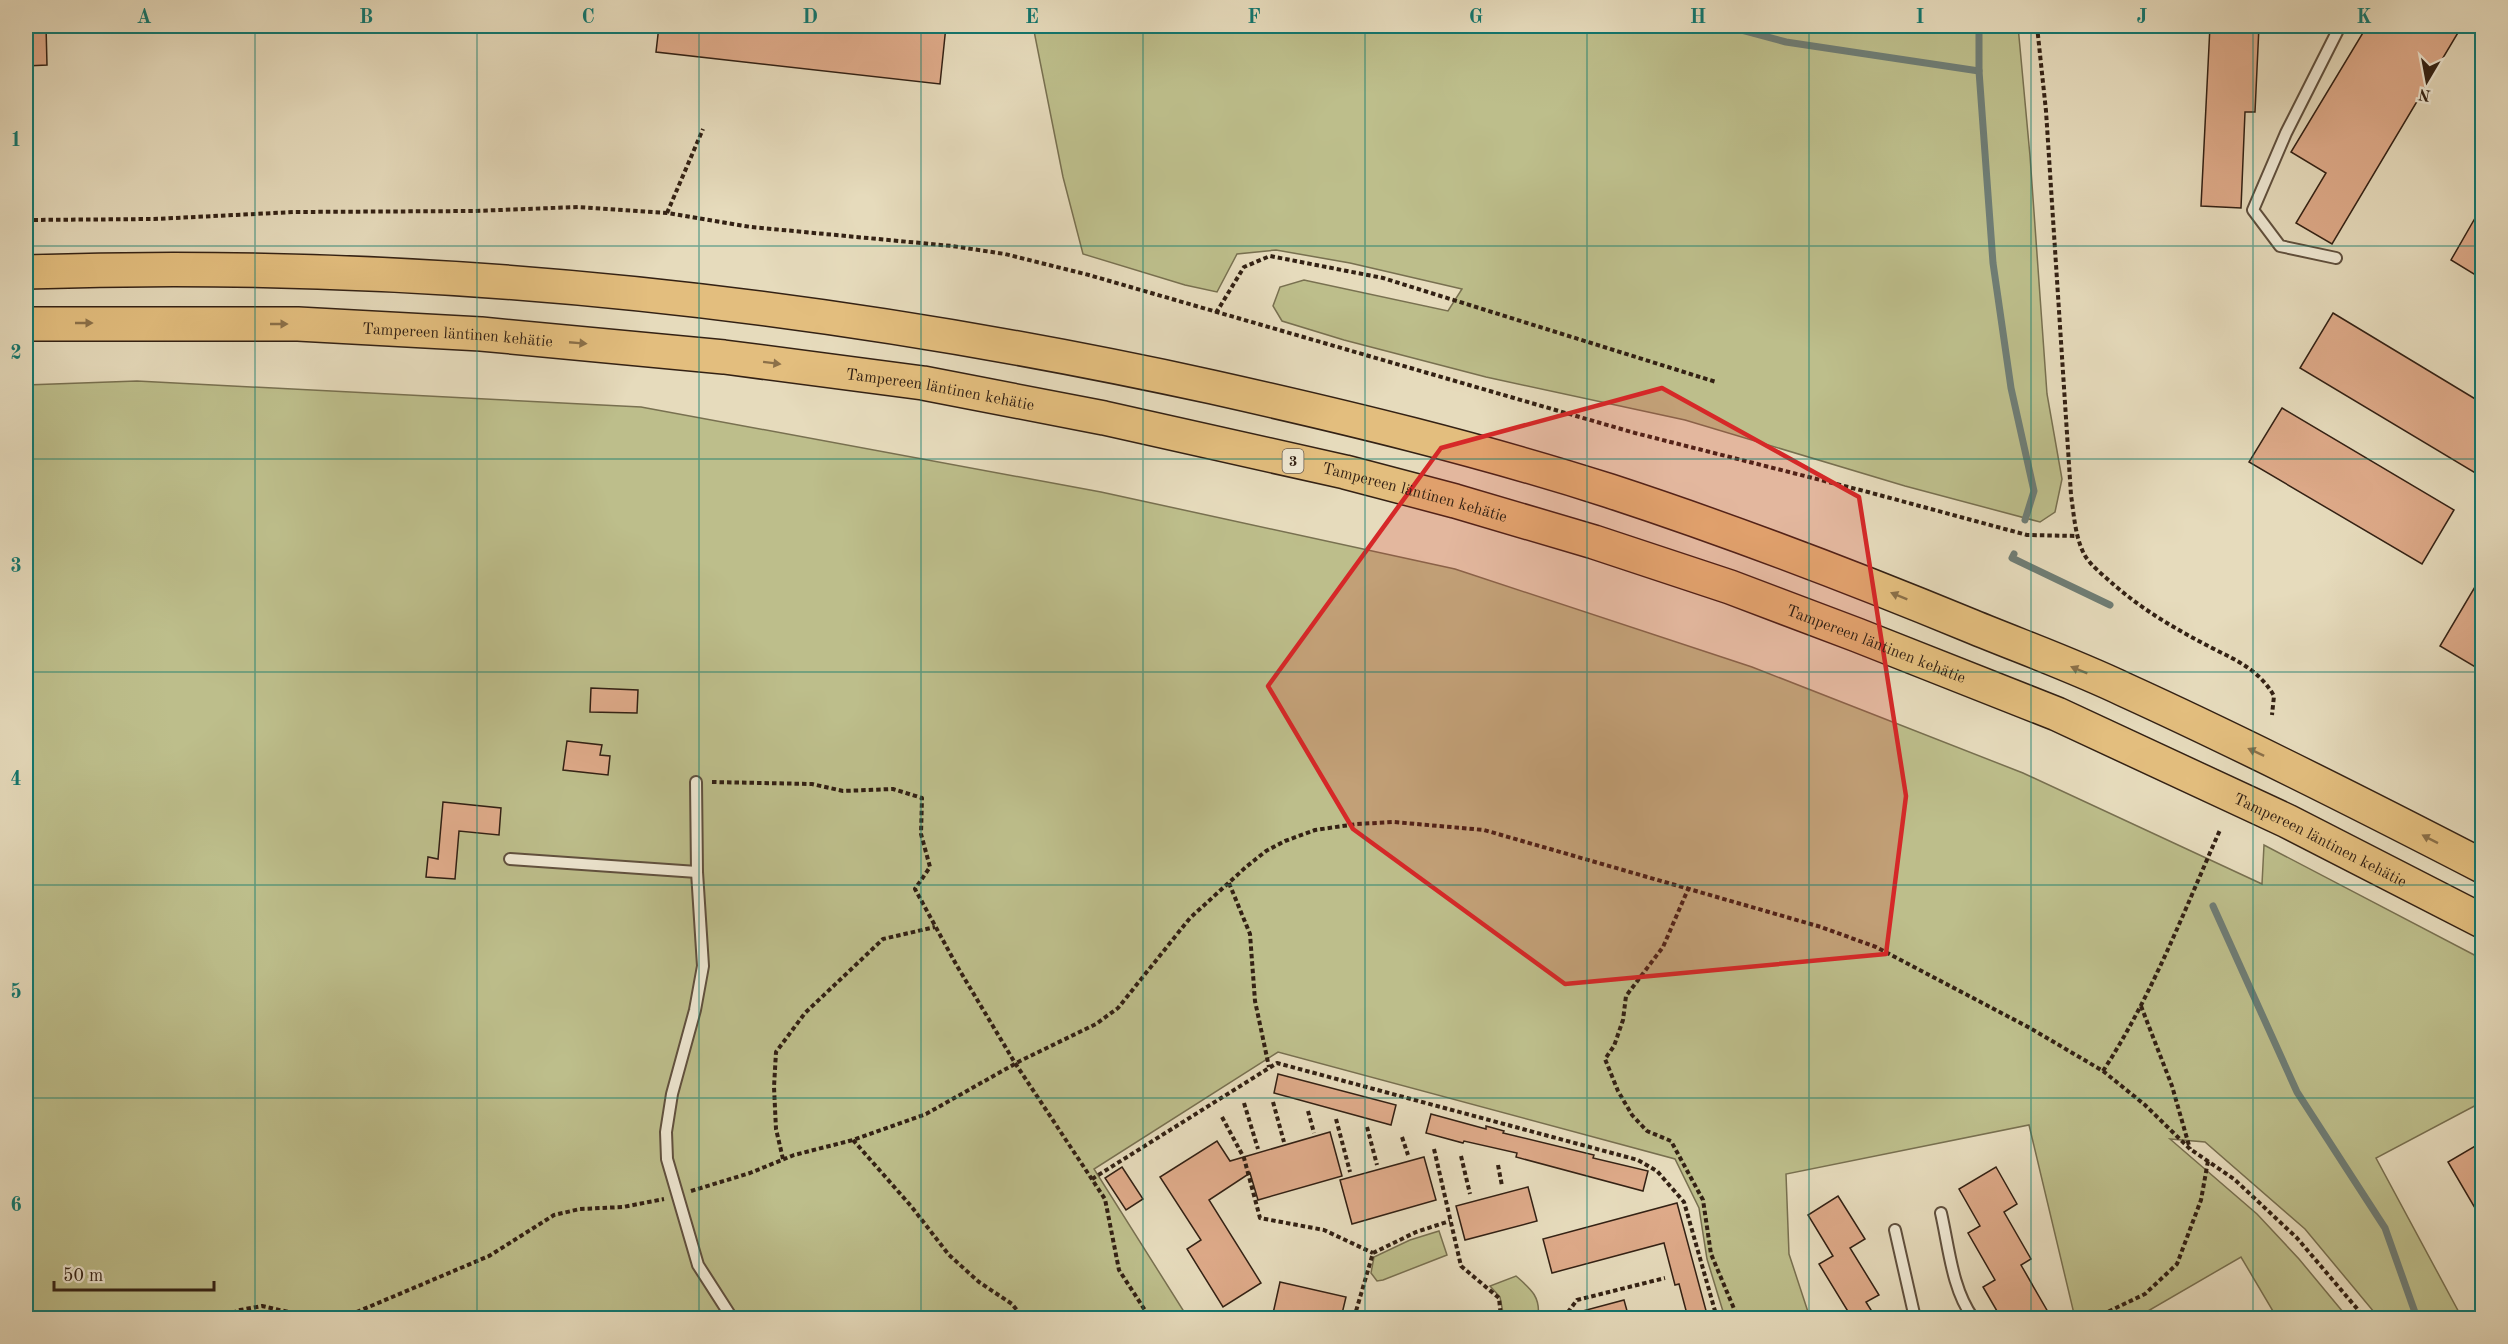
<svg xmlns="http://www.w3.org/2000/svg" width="2508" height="1344" font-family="'Old Standard TT',serif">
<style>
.green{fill:#bdbe8b;stroke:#787050;stroke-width:1.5}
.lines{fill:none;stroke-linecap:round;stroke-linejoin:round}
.stream{stroke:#6f7d75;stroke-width:7}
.building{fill:#deaa89;stroke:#332114;stroke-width:1.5}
.lane-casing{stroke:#60503e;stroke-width:14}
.highway-casing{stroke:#332114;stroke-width:36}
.path{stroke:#332114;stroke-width:4;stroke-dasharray:4.5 3;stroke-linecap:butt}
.lane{stroke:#efe8d3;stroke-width:10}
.highway{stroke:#e3be7e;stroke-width:33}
.oneway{fill:#8b7049}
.marked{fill:#d62828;fill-opacity:0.2;stroke:#d62828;stroke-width:4.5;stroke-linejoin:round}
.grid{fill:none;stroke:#0f766e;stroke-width:1.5;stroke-opacity:0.55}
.labels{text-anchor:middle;stroke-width:6;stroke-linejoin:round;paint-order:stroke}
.shield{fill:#efe8d3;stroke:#6b5d4d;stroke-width:1.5}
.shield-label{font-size:15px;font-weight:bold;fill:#332114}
.street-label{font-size:16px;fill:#332114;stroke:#efe8d3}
.neatline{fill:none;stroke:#0f766e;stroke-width:2}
.grid-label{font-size:20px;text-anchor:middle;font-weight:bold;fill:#0f766e}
</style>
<rect width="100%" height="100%" fill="#e6dbbc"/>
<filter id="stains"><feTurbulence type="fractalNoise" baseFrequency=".00333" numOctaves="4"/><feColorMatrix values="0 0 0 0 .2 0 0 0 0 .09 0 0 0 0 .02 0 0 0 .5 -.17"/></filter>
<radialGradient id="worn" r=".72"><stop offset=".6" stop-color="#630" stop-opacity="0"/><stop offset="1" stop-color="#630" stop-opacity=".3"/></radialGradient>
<g class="green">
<path d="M 1033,26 L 2018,26 L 2030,156 L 2047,394 L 2062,479 L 2055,512 L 2040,522 L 1905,486 L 1685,420 L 1486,377 L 1344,340 L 1282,321 L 1273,306 L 1280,287 L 1304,280 L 1448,311 L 1462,289 L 1350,263 L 1276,250 L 1237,254 L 1217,292 L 1185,285 L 1083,254 L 1063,177 Z"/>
<path d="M 137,381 L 641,407 L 1101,492 L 1455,569 L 1752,667 L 2023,773 L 2262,884 L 2264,845 L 2482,959 L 2482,1102 L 2376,1158 L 2462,1318 L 2379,1318 L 2305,1229 L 2205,1142 L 2170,1139 L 2257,1214 L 2299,1259 L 2348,1318 L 2277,1318 L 2241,1257 L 2136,1318 L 2075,1318 L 2029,1125 L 1786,1174 L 1789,1254 L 1810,1318 L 1725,1318 L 1707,1259 L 1699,1208 L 1675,1159 L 1278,1052 L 1094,1169 L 1188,1318 L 26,1318 L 26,385 Z"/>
<path d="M 1439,1231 L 1447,1255 L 1383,1280 L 1377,1281 L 1371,1273 L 1374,1257 L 1410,1240 Z"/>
<path d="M 1516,1276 C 1531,1289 1541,1297 1538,1318 L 1504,1318 L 1500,1297 L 1490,1286 Z"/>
</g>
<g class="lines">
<g class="stream">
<path d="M 1736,26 L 1738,29 L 1786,42 L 1979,71"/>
<path d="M 1979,26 L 1979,71 L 1993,263 L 2011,388 L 2034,491 L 2025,520"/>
<path d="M 2014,554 L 2012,558 L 2110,605"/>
<path d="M 2213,906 L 2297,1092 L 2385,1228 L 2417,1318"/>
</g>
</g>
<g class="building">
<path d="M 26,26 L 46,26 L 47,65 L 26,66 Z"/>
<path d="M 659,26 L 946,26 L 940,84 L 656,52 Z"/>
<path d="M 2210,26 L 2259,26 L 2255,112 L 2245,112 L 2241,208 L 2201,206 Z"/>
<path d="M 2367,26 L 2462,26 L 2332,244 L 2296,223 L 2326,173 L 2291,152 Z"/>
<path d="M 2482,206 L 2482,279 L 2451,260 Z"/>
<path d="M 2333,313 L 2482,403 L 2482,477 L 2300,368 Z"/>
<path d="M 2282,408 L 2454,510 L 2422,564 L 2249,462 Z"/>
<path d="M 2482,575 L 2482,671 L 2440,646 Z"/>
<path d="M 591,688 L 638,690 L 637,713 L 590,712 Z"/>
<path d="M 567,741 L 602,745 L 600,755 L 610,756 L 608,775 L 563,770 Z"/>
<path d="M 443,802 L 501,808 L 499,835 L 459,831 L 455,879 L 426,877 L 428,857 L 438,859 Z"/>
<path d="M 1278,1074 L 1396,1105 L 1391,1125 L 1274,1093 Z"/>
<path d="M 1431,1114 L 1486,1129 L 1486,1126 L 1504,1131 L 1503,1133 L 1594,1155 L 1593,1158 L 1648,1171 L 1643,1191 L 1516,1157 L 1517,1153 L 1464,1141 L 1463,1143 L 1426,1133 Z"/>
<path d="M 1330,1132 L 1342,1176 L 1258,1200 L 1250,1173 L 1209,1200 L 1261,1283 L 1223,1307 L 1187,1249 L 1201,1240 L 1160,1177 L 1217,1141 L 1230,1161 Z"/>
<path d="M 2482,1142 L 2482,1220 L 2448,1162 Z"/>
<path d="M 1424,1157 L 1436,1200 L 1352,1224 L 1340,1180 Z"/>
<path d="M 1122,1167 L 1143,1199 L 1126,1210 L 1105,1178 Z"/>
<path d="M 1996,1167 L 2017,1204 L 2004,1212 L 2031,1259 L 2021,1265 L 2048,1312 L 2037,1318 L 2001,1318 L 1983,1287 L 1995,1280 L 1968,1233 L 1980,1226 L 1959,1189 Z"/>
<path d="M 1528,1187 L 1537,1221 L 1465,1240 L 1456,1206 Z"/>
<path d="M 1838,1196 L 1865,1239 L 1850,1248 L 1879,1295 L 1866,1302 L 1876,1318 L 1852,1318 L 1819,1264 L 1833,1256 L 1808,1215 Z"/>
<path d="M 1677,1203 L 1708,1318 L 1688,1318 L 1679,1284 L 1675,1285 L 1664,1243 L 1552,1273 L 1543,1239 Z"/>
<path d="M 1280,1282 L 1346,1297 L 1341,1318 L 1272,1318 Z"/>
<path d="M 1624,1300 L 1629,1318 L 1575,1318 L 1575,1313 Z"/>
</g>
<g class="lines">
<defs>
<g id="lane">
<path d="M 2336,258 L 2280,246 L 2253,210 L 2286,133 L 2340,26"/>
<path d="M 696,782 L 697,872 L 703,966 L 695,1010 L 672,1094 L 666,1132 L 667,1159 L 698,1265 L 732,1318"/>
<path d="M 510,859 L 697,872"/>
<path d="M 1941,1213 C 1949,1248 1952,1289 1973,1318"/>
<path d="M 1895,1230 L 1915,1318"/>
</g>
<g id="highway">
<path d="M 26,272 C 424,258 823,302 1212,387 C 1346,417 1479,449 1610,491 C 1732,531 1852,577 1971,626 C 2022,647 2075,666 2125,690 C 2246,745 2364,805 2482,866"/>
<path id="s1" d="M 26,324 L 298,324 L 481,334 L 724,357 L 923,383 L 1104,418 L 1345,472 L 1455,501 L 1594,542 L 1730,587 L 1857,635 L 2057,714 L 2287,821 L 2482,921"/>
</g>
</defs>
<use href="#lane" class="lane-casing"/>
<use href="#highway" class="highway-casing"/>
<g class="path">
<path d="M 2037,26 L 2046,111 L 2071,495 C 2074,515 2075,536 2084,554 C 2090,565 2103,575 2113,584 C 2144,611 2177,630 2214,649 C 2238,661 2260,671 2274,696 L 2272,715"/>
<path d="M 667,213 L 703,129"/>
<path d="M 26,220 L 154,219 L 294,212 L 474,211 L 578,207 L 667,213 L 751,227 L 952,246 L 1005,254 L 1089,275 L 1635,433 L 1868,492 L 2027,535 L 2077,536"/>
<path d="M 1216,313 L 1244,267 L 1270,256 L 1383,278 L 1716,382"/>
<path d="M 712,782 L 812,784 L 843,791 L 893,789 L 922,798 L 921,834 L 930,867 L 915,889 L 957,966 L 1015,1063 L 1105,1199 L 1119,1270 L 1150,1318"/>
<path d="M 1229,883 L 1250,934 L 1255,1001 L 1269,1067"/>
<path d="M 1689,887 L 1663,947 L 1626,996 L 1623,1020 L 1614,1046 L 1605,1059 L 1618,1091 L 1632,1115 L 1647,1131 L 1671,1141 L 1703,1200 L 1711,1254 L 1735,1311 L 1735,1318"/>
<path d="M 2141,1006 L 2172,1086 L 2190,1149"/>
<path d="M 2103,1071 C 2152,996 2184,911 2220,830"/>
<path d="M 1273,1102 L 1284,1142"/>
<path d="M 1244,1103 L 1258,1149"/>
<path d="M 1308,1111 L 1314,1133"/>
<path d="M 1222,1117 L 1244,1158 L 1260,1218 L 1324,1230 L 1373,1253"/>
<path d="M 1336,1119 L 1350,1172"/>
<path d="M 1367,1127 L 1377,1165"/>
<path d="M 1402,1137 L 1408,1155"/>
<path d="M 853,1140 L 911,1206 L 949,1255 L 979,1282 L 1012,1304 L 1023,1318"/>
<path d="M 1434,1149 L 1461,1266 L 1499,1298 L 1501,1318"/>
<path d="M 1461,1156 L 1470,1194"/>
<path d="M 783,1159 L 776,1129 L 774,1087 L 776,1052 L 805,1013 L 883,939 L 935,927"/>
<path d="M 1498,1165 L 1502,1186"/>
<path d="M 1092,1179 L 1277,1063 L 1638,1160 L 1657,1171 L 1684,1202 L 1717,1318"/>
<path d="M 691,1191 L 750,1173 L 794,1155 L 853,1140 L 926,1114 L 1020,1061 L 1096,1024 L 1118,1008 L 1190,918 L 1246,867 L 1266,851 L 1285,841 L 1315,830 L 1357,824 L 1394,822 L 1484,830 L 1821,927 L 1876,947 L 2030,1028 L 2103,1071 L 2145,1105 L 2190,1149 L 2234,1179 L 2297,1238 L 2365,1318"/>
<path d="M 218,1318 L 240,1310 L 262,1306 L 311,1317 L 345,1317 L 489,1256 L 554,1215 L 580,1209 L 623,1207 L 664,1199"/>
<path d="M 1270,1318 L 1270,1316"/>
<path d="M 1354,1318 L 1373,1253 L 1416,1232 L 1450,1221"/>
<path d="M 1567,1318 L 1565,1316 L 1577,1300 L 1665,1278"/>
<path d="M 2095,1318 L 2145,1294 L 2177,1264 L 2201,1200 L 2208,1161"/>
</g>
<use href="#lane" class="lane"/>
<use href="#highway" class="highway"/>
</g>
<defs><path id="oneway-solid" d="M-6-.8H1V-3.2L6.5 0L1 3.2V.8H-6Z" transform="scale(1.5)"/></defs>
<g class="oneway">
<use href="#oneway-solid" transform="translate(84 323)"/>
<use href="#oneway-solid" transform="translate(279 324)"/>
<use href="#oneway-solid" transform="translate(578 343) rotate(5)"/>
<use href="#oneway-solid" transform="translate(772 363) rotate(7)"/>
<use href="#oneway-solid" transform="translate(1899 596) rotate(-158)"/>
<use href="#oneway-solid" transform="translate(2079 670) rotate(-158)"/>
<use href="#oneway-solid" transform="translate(2256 752) rotate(-155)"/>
<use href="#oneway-solid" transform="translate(2430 839) rotate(-153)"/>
</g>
<path class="marked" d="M 1662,388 L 1859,497 L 1906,796 L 1886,954 L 1565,984 L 1353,829 L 1268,686 L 1441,448 Z"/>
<path class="grid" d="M 255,26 L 255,1318M 477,26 L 477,1318M 699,26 L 699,1318M 921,26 L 921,1318M 1143,26 L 1143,1318M 1365,26 L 1365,1318M 1587,26 L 1587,1318M 1809,26 L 1809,1318M 2031,26 L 2031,1318M 2253,26 L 2253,1318M 26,246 L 2482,246M 26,459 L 2482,459M 26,672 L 2482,672M 26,885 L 2482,885M 26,1098 L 2482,1098"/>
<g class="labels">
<rect class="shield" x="1282.5" y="449" width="21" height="24" rx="4.5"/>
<g class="shield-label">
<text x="1293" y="466">3</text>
</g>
<g class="street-label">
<text dy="6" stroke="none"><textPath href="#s1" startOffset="432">Tampereen läntinen kehätie</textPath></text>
<text dy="6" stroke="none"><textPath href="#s1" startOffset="918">Tampereen läntinen kehätie</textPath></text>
<text dy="6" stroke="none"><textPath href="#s1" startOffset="1404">Tampereen läntinen kehätie</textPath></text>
<text dy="6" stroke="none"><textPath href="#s1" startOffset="1890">Tampereen läntinen kehätie</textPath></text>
<text dy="6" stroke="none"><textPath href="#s1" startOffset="2376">Tampereen läntinen kehätie</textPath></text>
</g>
</g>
<rect width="2508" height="1344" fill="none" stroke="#e6dbbc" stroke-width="66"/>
<g transform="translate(2427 81) rotate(190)" stroke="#efe8d3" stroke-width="4.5" paint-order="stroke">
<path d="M0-4.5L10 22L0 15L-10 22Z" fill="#332114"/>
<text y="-9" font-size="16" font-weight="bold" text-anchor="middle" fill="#332114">N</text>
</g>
<path d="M54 1281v9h160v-9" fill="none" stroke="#332114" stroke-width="3"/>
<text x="63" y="1281" font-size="18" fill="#332114" stroke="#efe8d3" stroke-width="4.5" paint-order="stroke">50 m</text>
<rect x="33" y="33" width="2442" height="1278" class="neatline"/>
<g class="grid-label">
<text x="144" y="23">A</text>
<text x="366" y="23">B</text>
<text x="588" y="23">C</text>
<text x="810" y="23">D</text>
<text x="1032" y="23">E</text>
<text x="1254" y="23">F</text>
<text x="1476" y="23">G</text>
<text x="1698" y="23">H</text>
<text x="1920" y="23">I</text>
<text x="2142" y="23">J</text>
<text x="2364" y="23">K</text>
<text x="16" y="146">1</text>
<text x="16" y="359">2</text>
<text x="16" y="572">3</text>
<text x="16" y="785">4</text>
<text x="16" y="998">5</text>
<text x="16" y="1211">6</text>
</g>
<rect width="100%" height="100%" filter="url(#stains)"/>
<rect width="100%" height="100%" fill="url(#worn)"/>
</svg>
